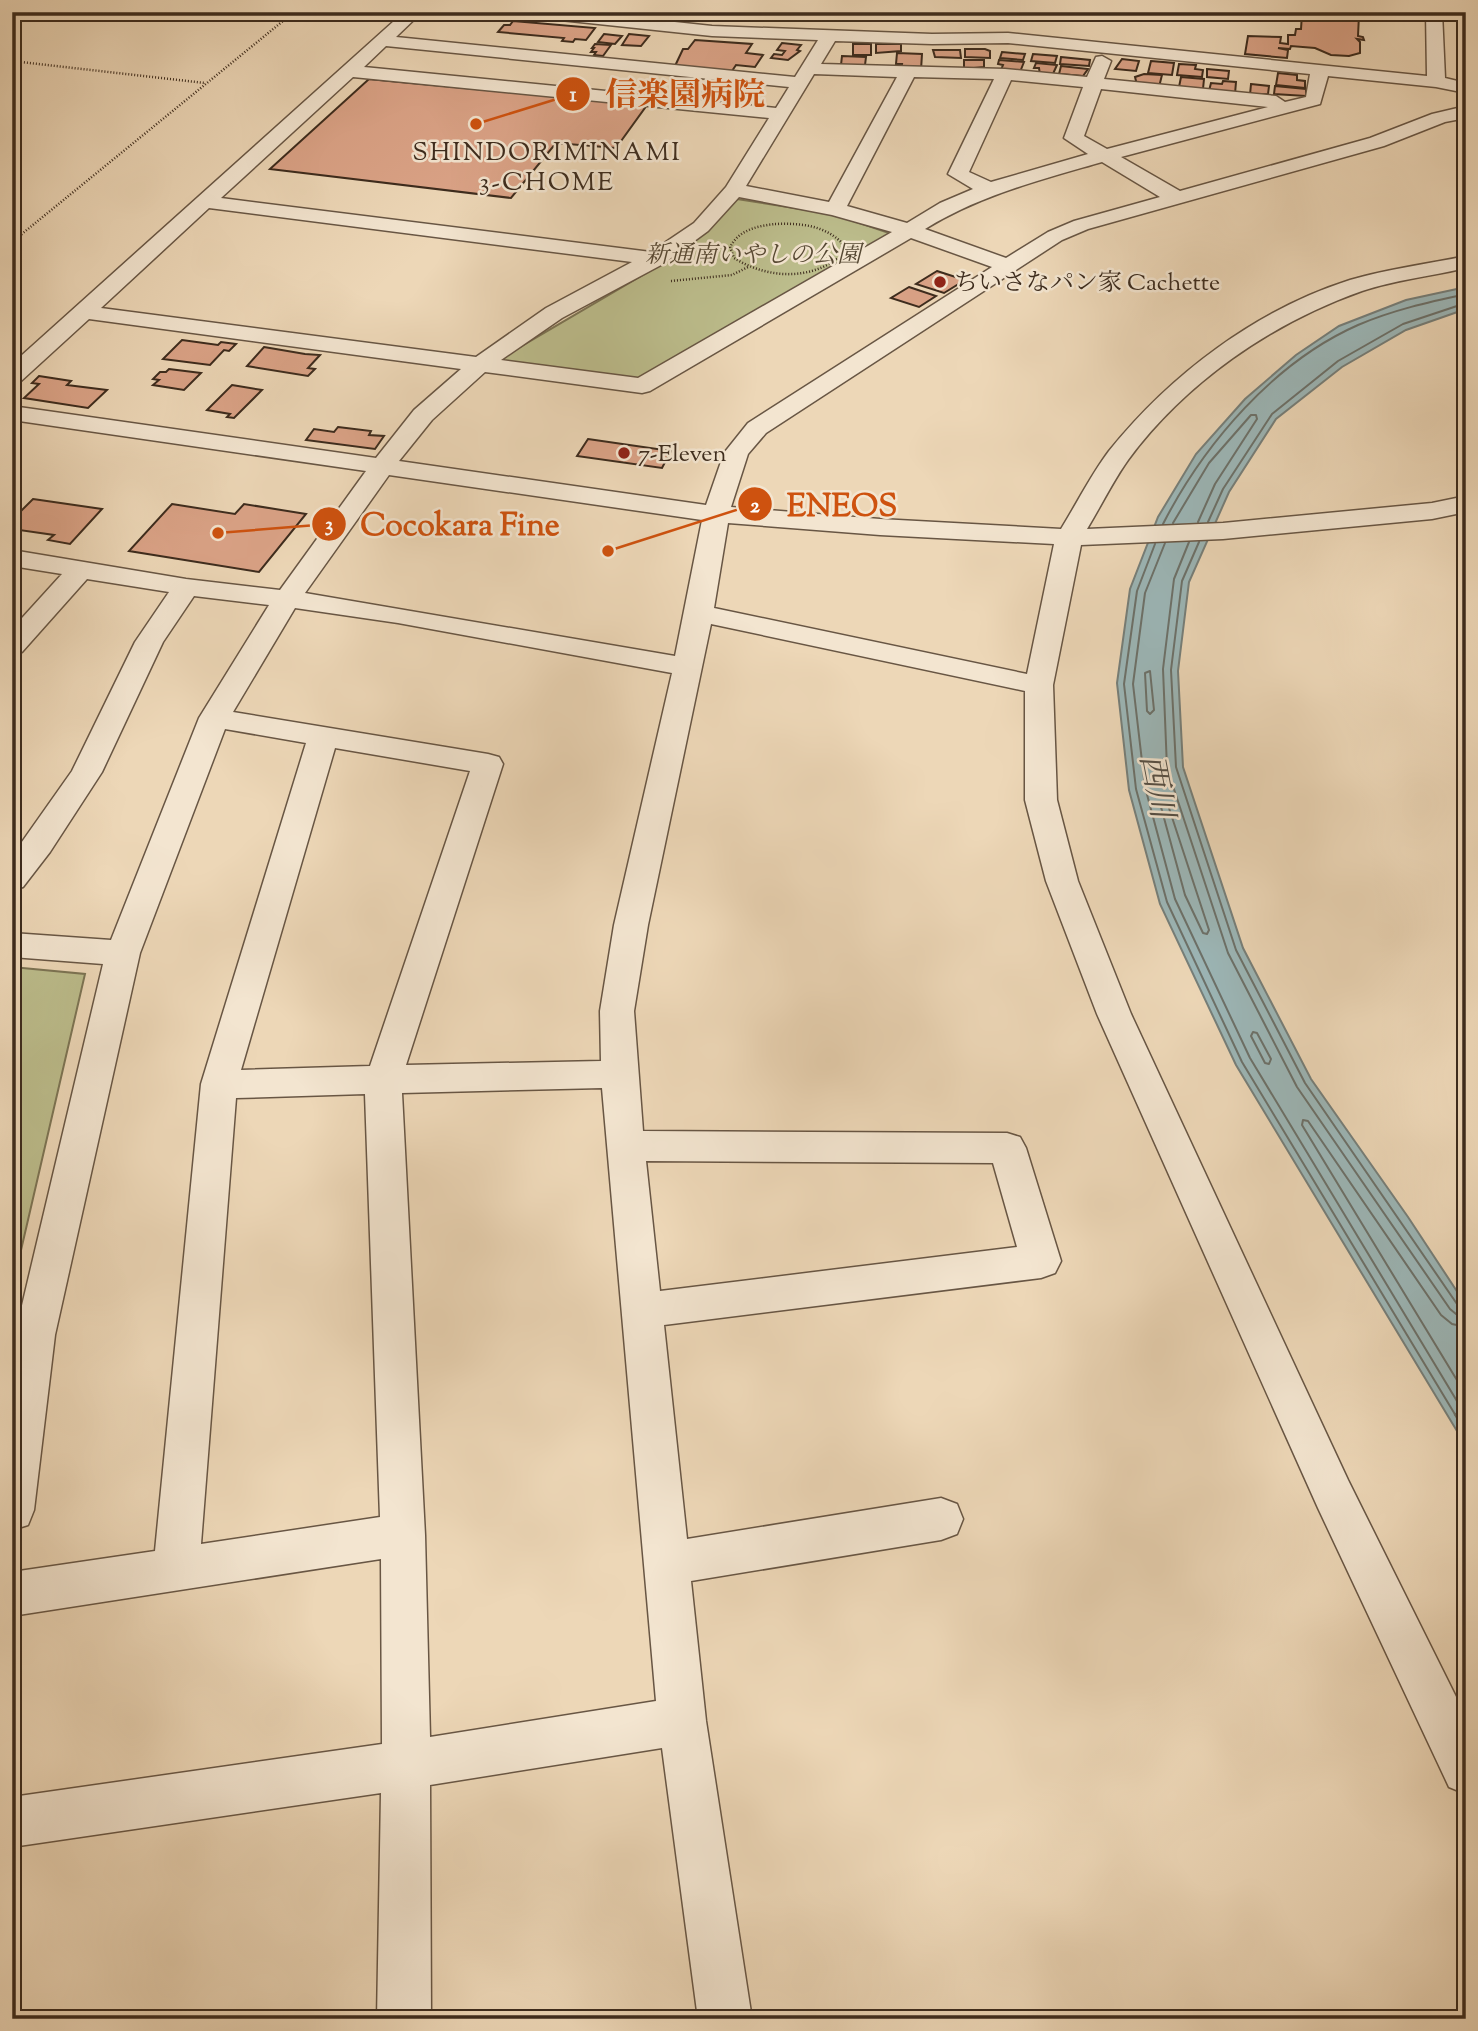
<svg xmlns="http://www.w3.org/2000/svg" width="1478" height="2031" font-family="'Sorts Mill Goudy','Noto Serif JP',serif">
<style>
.green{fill:#bcbd8c;stroke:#7c7454;stroke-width:2}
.water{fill:#9cb7b8;stroke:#767f7a;stroke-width:2}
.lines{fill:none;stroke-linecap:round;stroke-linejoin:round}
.shore-far1{stroke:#6c716a;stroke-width:2}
.shore{stroke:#6c716a;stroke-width:2.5}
.building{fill:#dba387;stroke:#3c2b1d;stroke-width:2}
.minor-casing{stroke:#685644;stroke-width:3}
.path{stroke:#3c2b1d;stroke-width:2.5;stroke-dasharray:1 2;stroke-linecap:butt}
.minor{fill:#f3e5d0;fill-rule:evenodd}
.poi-dot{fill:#8f2418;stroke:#f3e5d0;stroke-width:2.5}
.labels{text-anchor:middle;stroke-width:5;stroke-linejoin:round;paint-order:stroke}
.far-park-label{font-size:24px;font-style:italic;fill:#564833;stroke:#f3e5d0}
.far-poi-label{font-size:24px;fill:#3c2b1d;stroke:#f3e5d0;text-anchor:start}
.far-neighbourhood-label{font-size:26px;letter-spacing:2px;fill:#3c2b1d;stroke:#f3e5d0}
.water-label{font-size:32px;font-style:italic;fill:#544e44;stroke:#f3e5d0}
.leader{fill:none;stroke:#ce520f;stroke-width:2.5}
.callout-dot{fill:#ce520f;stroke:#f3e5d0;stroke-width:2.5}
.mark-label{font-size:21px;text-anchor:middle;font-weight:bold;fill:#fff}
.callout-label{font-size:32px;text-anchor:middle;font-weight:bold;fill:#ce520f;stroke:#f3e5d0;stroke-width:5;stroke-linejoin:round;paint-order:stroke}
</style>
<rect width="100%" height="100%" fill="#edd7b7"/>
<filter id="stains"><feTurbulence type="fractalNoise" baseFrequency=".00286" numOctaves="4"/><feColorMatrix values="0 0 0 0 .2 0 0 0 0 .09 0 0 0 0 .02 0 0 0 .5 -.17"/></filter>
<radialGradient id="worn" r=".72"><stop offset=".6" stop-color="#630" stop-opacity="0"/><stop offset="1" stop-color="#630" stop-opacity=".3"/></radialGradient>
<g class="green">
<path d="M 737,199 L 833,214 L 892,234 L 641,382 L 496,361 L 665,262 Z"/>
<path d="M 12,967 L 85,974 L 12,1289 Z"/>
</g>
<path class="water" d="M 1466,287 L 1466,309 L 1406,330 L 1342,367 L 1276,419 L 1229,492 L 1189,582 L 1178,671 L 1183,767 L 1243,948 L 1311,1079 L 1408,1217 L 1466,1305 L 1466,1446 L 1236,1065 L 1160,904 L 1129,790 L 1117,683 L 1130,589 L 1158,517 L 1196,454 L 1245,399 L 1296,355 L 1339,326 L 1406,300 Z"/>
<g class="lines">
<g class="shore-far1">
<path d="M 1208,522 L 1223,489 L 1272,414 L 1338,361 L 1403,324 L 1466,303"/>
<path d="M 1173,523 L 1209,463 L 1251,415 L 1256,415 L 1257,419 L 1215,484 L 1198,522"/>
<path d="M 1163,524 C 1204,444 1274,362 1358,325 C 1393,310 1429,302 1466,294"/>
<path d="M 1189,542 L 1174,579 L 1163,669 L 1167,768 L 1228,953 L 1297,1087 L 1450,1309 L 1456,1314 L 1466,1316"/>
<path d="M 1199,542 L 1182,581 L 1171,670 L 1176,767 L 1236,950 L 1305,1083 L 1457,1304 L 1466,1307"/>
<path d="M 1165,543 L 1145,593 L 1133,684 L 1145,787 L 1175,899 L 1250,1058 L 1466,1416"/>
<path d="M 1155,544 L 1137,591 L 1124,684 L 1136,789 L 1167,902 L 1242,1062 L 1456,1416"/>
<path d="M 1150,671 L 1154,710 L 1150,714 L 1147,711 L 1145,673 Z"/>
<path d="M 1163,803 L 1168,805 L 1209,930 L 1207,934 L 1203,933 L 1185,895 L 1161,807 Z"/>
<path d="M 1253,1032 L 1257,1033 L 1271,1059 L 1269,1064 L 1265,1063 L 1251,1036 Z"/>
<path d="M 1466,1327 L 1452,1324 L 1441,1315 L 1308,1121 L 1303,1120 L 1302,1125 L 1466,1395"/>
</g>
<path class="shore" d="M 1455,1414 L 1466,1433"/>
</g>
<g class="building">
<path d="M 1316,12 L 1355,12 L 1359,15 L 1358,36 L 1363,37 L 1364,40 L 1357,39 L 1360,42 L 1360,53 L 1349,56 L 1331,55 L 1315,48 L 1291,46 L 1290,49 L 1278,48 L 1288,50 L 1287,58 L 1245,54 L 1248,36 L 1281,37 L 1280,43 L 1288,44 L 1288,35 L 1295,35 L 1296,29 L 1301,29 L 1302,14 Z"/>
<path d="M 513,21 L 595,28 L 586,40 L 575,39 L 573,42 L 562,41 L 564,38 L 498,32 L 504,25 L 510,25 Z"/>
<path d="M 604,34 L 622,36 L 615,44 L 598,42 Z"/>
<path d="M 629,34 L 649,36 L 641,46 L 622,45 Z"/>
<path d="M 695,40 L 752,44 L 746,53 L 763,55 L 755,67 L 736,65 L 732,71 L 675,66 L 683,49 L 688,49 Z"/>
<path d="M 782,43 L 801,45 L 797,50 L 800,51 L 788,60 L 771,58 L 774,54 L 782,55 L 785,51 L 777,50 Z"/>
<path d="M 595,44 L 611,45 L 603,56 L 594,55 L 596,52 L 591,52 L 594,48 L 592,48 Z"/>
<rect x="853" y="44" width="18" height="11"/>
<path d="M 876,44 L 901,44 L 901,51 L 876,53 Z"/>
<path d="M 965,49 L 985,49 L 990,51 L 990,58 L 965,57 Z"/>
<path d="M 933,50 L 960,50 L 961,58 L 935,57 Z"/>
<path d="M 1002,52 L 1025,54 L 1023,60 L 1000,58 Z"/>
<path d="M 897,53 L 922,54 L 921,70 L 901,69 L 902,64 L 896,64 Z"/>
<path d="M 1033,54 L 1057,56 L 1055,63 L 1031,61 Z"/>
<path d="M 842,56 L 866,57 L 865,65 L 841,65 Z"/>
<path d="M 1061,57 L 1090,60 L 1089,66 L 1060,64 Z"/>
<path d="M 1122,59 L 1139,61 L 1136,71 L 1115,69 Z"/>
<path d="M 964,60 L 984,60 L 984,67 L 964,69 Z"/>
<path d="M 999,60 L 1024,62 L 1020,72 L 1001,70 L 1003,65 L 998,64 Z"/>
<path d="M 1151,61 L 1174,63 L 1172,75 L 1148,73 Z"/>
<path d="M 1036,63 L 1057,65 L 1052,76 L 1040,75 L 1039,68 L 1034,68 Z"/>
<path d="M 1179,64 L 1196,65 L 1195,69 L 1203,70 L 1202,77 L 1177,75 Z"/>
<path d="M 1061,66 L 1088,69 L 1083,76 L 1059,74 Z"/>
<path d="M 1207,69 L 1229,71 L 1228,79 L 1207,77 Z"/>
<path d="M 1278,73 L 1297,75 L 1297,80 L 1305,81 L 1305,88 L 1276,85 Z"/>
<path d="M 1144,74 L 1162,75 L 1159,87 L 1137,85 L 1135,77 Z"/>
<path d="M 1181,77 L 1204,79 L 1203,89 L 1179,87 Z"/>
<path d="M 369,79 L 647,105 L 616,148 L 556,143 L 511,198 L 270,169 Z"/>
<path d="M 1223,81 L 1236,82 L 1235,94 L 1209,91 L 1211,83 L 1222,84 Z"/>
<path d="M 1251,84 L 1269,86 L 1268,94 L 1250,95 Z"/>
<path d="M 1275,86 L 1306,89 L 1306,96 L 1274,94 Z"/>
<path d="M 937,271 L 965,280 L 944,293 L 916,284 Z"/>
<path d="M 909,287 L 936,296 L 919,307 L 891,298 Z"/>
<path d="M 182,340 L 218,345 L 221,342 L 236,344 L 229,351 L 224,350 L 210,365 L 163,359 Z"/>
<path d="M 264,347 L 305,354 L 320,355 L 308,368 L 315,369 L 308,376 L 247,366 Z"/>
<path d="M 169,369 L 201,373 L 184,390 L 153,385 L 159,380 L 153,379 L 160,372 L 166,372 Z"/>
<path d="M 39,376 L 71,381 L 67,385 L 107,390 L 88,408 L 24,398 L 39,384 L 32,383 Z"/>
<path d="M 232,385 L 262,390 L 234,418 L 227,417 L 230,414 L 207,410 Z"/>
<path d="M 338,427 L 371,431 L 369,435 L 384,436 L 375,449 L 306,440 L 314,429 L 334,432 Z"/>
<path d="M 588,439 L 671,451 L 662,468 L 577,456 Z"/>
<path d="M 33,499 L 102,509 L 70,544 L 48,540 L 54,535 L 12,529 L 12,520 Z"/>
<path d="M 172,504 L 235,514 L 244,504 L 306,514 L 259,572 L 129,551 Z"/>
</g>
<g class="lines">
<defs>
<path id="minor" d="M 404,12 L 422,12 L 396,37 L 795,77 L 818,40 L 712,36 L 532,17 L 524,12 L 582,12 L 712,26 L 932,34 L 1008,33 L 1427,76 L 1426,12 L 1442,12 L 1445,78 L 1466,83 L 1466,93 L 1436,87 L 1328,76 L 1320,104 L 1121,157 L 1180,191 L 1370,138 L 1432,114 L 1466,106 L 1466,118 L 1445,122 L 1384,146 L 1088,229 L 1062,240 L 766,433 L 748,454 L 731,507 L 880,519 L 1061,529 C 1077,503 1091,475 1109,451 C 1171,374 1256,310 1350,280 C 1387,269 1428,264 1466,256 L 1466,268 C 1432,276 1394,280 1362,291 C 1271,323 1185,383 1128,460 C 1113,481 1101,506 1087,529 L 1223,523 L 1432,503 L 1466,496 L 1466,512 L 1432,519 L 1223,539 L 1081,545 L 1053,685 L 1057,800 L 1078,881 L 1131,1014 L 1348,1480 L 1466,1717 L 1466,1794 L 1449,1787 L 1318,1508 L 1097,1014 L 1046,881 L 1025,800 L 1025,691 L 711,624 L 648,925 L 634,1011 L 643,1131 L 1007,1133 L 1020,1137 L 1026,1148 L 1061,1261 L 1055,1273 L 1041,1278 L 664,1325 L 687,1539 L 941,1498 L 957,1504 L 963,1519 L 957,1534 L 941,1540 L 691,1581 L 706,1721 L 752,2019 L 698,2019 L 662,1748 L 430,1785 L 431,2019 L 377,2019 L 381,1793 L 12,1847 L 12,1797 L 382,1744 L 381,1559 L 12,1616 L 12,1572 L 155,1551 L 201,1084 L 306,743 L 225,729 L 140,953 L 55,1335 L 34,1510 L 28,1525 L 12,1530 L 12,1352 L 15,1335 L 103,964 L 12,957 L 12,933 L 111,940 L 199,718 L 269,605 L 194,596 L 163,642 L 102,772 L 50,852 L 23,887 L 12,890 L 12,856 L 72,771 L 135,642 L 169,592 L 87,579 L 22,652 L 12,654 L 12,629 L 62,574 L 12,566 L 12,550 L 186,579 L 280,590 L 366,471 L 12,420 L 12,406 L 376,458 L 414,410 L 461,369 L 89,319 L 20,382 L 12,384 L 12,364 ZM 835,41 L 932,44 L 1008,43 L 1310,74 L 1306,97 L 1285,102 L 1276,96 L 1104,79 L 1111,61 L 1102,56 L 1096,57 L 1087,77 L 1005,69 L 821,64 ZM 386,46 L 789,87 L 776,108 L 364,67 ZM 814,74 L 897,77 L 829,202 L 746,186 ZM 353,77 L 769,118 L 726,187 L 694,223 L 651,252 L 221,198 ZM 914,77 L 994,79 L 948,174 L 973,189 L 940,203 L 907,223 L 847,206 ZM 1011,80 L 1083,87 L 1064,138 L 1088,154 L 991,182 L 969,172 ZM 1101,89 L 1268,107 L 1107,149 L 1084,136 ZM 1102,162 L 1160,197 L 1074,221 L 1048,232 L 1006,258 L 925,229 C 980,195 1040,180 1102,162 ZM 739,197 L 832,215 L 892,232 L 638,378 L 501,360 L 562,318 L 663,264 L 708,231 ZM 209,208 L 632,262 L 546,308 L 476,357 L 101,308 ZM 911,238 L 992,267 L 748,423 L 724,453 L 706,505 L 399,461 L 432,420 L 485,372 L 642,393 L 650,391 ZM 389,475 L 702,520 L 675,656 L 305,593 ZM 728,523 L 880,535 L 1054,544 L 1027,674 L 714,608 ZM 295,608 L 398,623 L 672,673 L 614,925 L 600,1011 L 601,1061 L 406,1065 L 503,764 L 499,757 L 488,754 L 233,712 ZM 335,748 L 470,771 L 370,1066 L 241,1070 ZM 602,1088 L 656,1701 L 430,1737 L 425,1535 L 402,1093 ZM 365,1094 L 380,1517 L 201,1544 L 236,1098 ZM 646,1161 L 993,1163 L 1017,1247 L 660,1291 Z"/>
</defs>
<use href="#minor" class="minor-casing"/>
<g class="path">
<path d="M 12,61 L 205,83"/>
<path d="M 775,224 C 800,223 824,225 842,243 L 842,255 C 811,281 768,279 734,258 L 730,247 C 739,230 757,226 775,224 Z"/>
<path d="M 12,242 L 294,12"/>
<path d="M 671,281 L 732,275 L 748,267"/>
</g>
<use href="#minor" class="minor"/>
</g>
<g class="poi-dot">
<circle cx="940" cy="282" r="7"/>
<circle cx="624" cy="453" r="7"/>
</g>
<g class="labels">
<g class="far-park-label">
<text x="753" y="262">新通南いやしの公園</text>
</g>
<g class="far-poi-label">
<text x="954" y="290">ちいさなパン家 Cachette</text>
<text x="638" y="461">7-Eleven</text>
</g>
<g class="far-neighbourhood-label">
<text x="547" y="160">SHINDORIMINAMI<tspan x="547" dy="30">3-CHOME</tspan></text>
</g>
<g class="water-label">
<text transform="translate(1158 786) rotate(79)" y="11">西川</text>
</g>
</g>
<path class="leader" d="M476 124L573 94M608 551L755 504M218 533L329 524"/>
<g class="callout-dot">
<circle cx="476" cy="124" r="7"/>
<circle cx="608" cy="551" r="7"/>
<circle cx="218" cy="533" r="7"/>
<circle cx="573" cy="94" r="18"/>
<circle cx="755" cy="504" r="18"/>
<circle cx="329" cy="524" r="18"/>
</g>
<g class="mark-label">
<text x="573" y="101">1</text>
<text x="755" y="512">2</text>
<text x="329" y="531">3</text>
</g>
<g class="callout-label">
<text x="685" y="105">信楽園病院</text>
<text x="842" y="516">ENEOS</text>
<text x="460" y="535">Cocokara Fine</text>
</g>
<rect width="1478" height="2031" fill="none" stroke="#edd7b7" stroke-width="42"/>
<rect x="14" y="14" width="1450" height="2003" fill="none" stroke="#3c2b1d" stroke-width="3.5"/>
<rect x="21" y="21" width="1436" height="1989" fill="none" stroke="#3c2b1d" stroke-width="2"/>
<rect width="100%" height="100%" filter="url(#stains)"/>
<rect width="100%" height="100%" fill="url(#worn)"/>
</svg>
